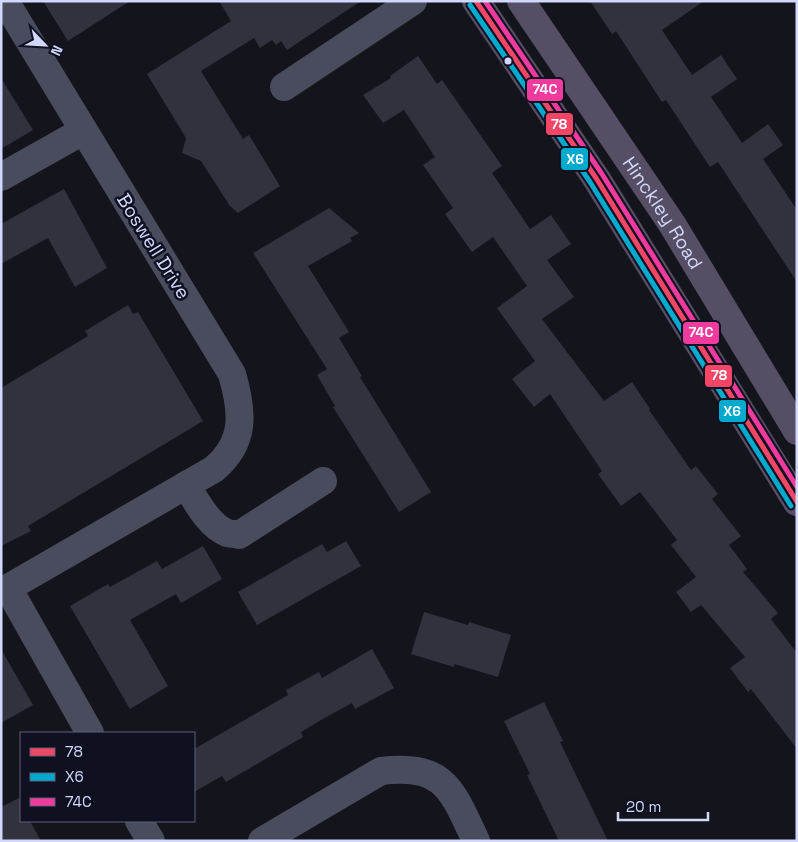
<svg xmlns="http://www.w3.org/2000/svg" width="798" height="842" font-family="'Space Grotesk',sans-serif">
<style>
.building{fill:#31323e}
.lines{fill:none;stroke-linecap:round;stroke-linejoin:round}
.minor{stroke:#494c5c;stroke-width:28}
.trunk{stroke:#564e64;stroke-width:28}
.bus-1-casing{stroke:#0f1020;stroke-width:9}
.bus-2-casing{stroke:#0f1020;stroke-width:9}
.bus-3-casing{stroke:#0f1020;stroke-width:9}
.bus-1{stroke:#f34667;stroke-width:5}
.bus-2{stroke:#00a9ce;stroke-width:5}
.bus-3{stroke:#f13a9d;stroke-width:5}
.bus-dot{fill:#d2d8fb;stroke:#0f1020;stroke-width:2}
.labels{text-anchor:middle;stroke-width:5;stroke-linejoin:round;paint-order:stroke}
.street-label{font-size:19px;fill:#d2d8fb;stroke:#0f1020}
.line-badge{stroke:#0f1020;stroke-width:2}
.badge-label{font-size:14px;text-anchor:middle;font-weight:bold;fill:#fff}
</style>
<rect width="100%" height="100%" fill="#13141c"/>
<g class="building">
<path d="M 43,1 L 130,1 L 68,41 Z"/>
<path d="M 219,1 L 361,1 L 287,50 L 281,41 L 276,45 L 272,40 L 260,48 L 254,38 L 201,71 L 243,139 L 249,135 L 280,186 L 238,213 L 230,206 L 201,161 L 182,153 L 186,138 L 147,74 L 231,21 Z"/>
<path d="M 590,1 L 704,1 L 662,30 L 692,75 L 721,55 L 737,79 L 711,97 L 742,143 L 768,124 L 783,145 L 763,159 L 797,210 L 797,282 L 718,162 L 710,167 L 666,100 L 662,102 L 616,31 L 612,34 Z"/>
<path d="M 418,56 L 437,84 L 442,80 L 502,166 L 492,173 L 530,229 L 551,215 L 571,244 L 547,260 L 574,297 L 542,319 L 604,401 L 632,382 L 650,409 L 649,410 L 691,470 L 696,466 L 718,494 L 712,499 L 741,536 L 729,545 L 747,569 L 743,572 L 778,613 L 771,619 L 797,653 L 797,749 L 751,689 L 748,692 L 730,668 L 745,657 L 701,605 L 691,612 L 676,592 L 696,577 L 671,545 L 677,540 L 640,492 L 621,506 L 598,474 L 602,471 L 550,394 L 534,407 L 512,379 L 535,361 L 497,308 L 527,286 L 493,237 L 472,252 L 445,214 L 453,208 L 423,165 L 435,157 L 404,110 L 383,123 L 363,95 L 391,78 L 390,76 Z"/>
<path d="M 1,78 L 33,130 L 1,149 Z"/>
<path d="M 64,189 L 107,268 L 75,287 L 48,238 L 1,264 L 1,224 Z"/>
<path d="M 329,208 L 359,233 L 350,238 L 352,241 L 308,266 L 349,332 L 339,338 L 362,376 L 360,377 L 431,492 L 399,512 L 333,407 L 335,406 L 317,375 L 327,369 L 253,253 Z"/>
<path d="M 128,305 L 133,314 L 138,312 L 203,421 L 28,526 L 31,531 L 1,546 L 1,388 L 88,336 L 85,331 Z"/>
<path d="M 346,541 L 361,566 L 257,625 L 238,592 L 322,544 L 327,552 Z"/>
<path d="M 203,546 L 222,579 L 181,603 L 176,594 L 130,620 L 168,686 L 130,709 L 70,606 L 108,584 L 110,587 L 157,561 L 162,569 Z"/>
<path d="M 424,612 L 468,625 L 469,622 L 511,635 L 498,677 L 454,664 L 454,667 L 411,654 Z"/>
<path d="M 1,649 L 33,705 L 1,723 Z"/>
<path d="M 372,649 L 394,688 L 355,709 L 352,703 L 321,720 L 301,732 L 303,737 L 226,782 L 222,776 L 194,792 L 194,749 L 288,695 L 286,690 L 319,672 L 322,678 Z"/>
<path d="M 544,702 L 563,741 L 560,742 L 608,841 L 559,841 L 527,775 L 530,774 L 504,721 Z"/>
<path d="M 19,798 L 21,803 L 21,821 L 30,821 L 41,841 L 1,841 L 1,807 Z"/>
</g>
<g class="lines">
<g class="minor">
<path d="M 284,87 L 413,1"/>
<path d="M 1,177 L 83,131"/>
<path d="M 186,485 C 197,502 208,525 227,533 C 231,534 236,534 239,535 L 323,481"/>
<path d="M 8,588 L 90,733"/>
<path d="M 1,592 L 214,469 C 246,442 243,412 232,374 L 5,1"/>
<path d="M 139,821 L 151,841"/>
<path d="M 262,841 L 381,771 C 445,763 452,790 476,841"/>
</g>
<g class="trunk">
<path d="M 476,1 L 596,178 L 797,502"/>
<path id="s1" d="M 521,1 L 672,224 L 797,431"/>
</g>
<defs>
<path id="bus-1" d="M 476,1 L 596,178 L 797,502"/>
<path id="bus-2" d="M 470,5 L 590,182 L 791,506"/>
<path id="bus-3" d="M 485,1 L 602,174 L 797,487"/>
</defs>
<use href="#bus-1" class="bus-1-casing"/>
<use href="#bus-2" class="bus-2-casing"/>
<use href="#bus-3" class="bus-3-casing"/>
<use href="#bus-1" class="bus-1"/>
<use href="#bus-2" class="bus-2"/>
<use href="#bus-3" class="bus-3"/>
</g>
<circle class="bus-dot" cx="508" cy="61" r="4.5"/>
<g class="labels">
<g class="street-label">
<text dy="7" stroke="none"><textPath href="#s1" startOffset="255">Hinckley Road</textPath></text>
<text transform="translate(154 246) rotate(58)" y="7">Boswell Drive</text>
</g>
</g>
<g class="line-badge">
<rect x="526" y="78" width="38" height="24" rx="5" fill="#f13a9d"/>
<rect x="545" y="112" width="29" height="24" rx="5" fill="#f34667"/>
<rect x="560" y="147" width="29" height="24" rx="5" fill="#00a9ce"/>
<rect x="682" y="321" width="38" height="24" rx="5" fill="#f13a9d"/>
<rect x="704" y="364" width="29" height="24" rx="5" fill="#f34667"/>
<rect x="718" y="399" width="29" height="24" rx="5" fill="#00a9ce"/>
</g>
<g class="badge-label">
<text x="545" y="94">74C</text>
<text x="559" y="129">78</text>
<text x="575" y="164">X6</text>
<text x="701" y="337">74C</text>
<text x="719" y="380">78</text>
<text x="732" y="416">X6</text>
</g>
<rect width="798" height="842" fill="none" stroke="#d2d8fb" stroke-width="5"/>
<rect x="20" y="732" width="175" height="90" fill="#0f1020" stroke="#5d6078"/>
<rect x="30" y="748" width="25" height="8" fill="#f34667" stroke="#5d6078"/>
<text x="65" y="757" font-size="15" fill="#d2d8fb">78</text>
<rect x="30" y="773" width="25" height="8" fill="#00a9ce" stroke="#5d6078"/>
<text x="65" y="782" font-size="15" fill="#d2d8fb">X6</text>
<rect x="30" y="798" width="25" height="8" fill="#f13a9d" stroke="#5d6078"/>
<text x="65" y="807" font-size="15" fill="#d2d8fb">74C</text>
<g transform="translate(45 45) rotate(115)" stroke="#0f1020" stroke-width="4" paint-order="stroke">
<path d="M0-4L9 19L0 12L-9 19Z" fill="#d2d8fb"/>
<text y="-8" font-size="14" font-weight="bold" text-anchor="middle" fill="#d2d8fb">N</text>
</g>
<path d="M618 812v8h90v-8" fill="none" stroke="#d2d8fb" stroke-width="2.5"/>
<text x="626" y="812" font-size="15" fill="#d2d8fb" stroke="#0f1020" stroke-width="4" paint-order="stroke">20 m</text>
</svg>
